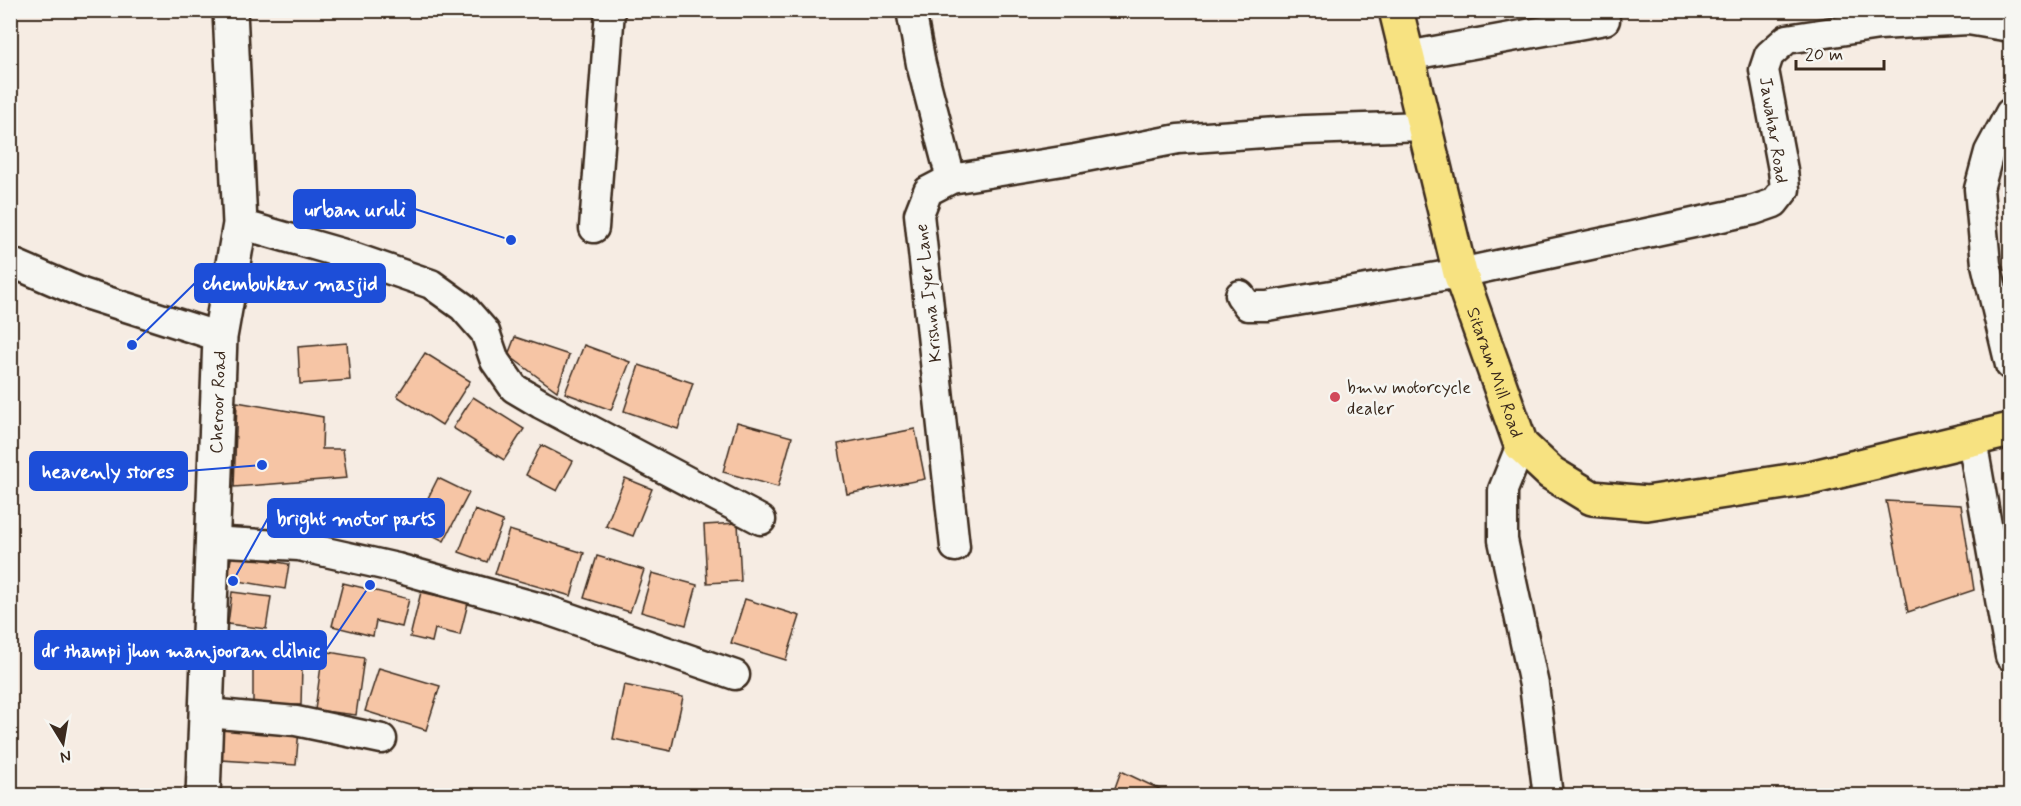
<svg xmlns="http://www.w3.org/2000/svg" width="2021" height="806" font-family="Mynerve,sans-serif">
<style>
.building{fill:#f6c5a5;stroke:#3b2a1e;stroke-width:1.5}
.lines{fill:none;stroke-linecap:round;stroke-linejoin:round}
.minor-casing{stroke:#3b2a1e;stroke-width:33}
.secondary-casing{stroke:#3b2a1e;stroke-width:38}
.primary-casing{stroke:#3b2a1e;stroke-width:38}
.minor{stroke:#f6f6f2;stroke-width:28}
.secondary{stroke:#f6f6f2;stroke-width:33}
.primary{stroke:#f7e281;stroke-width:33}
.poi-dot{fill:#d1495b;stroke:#f6f6f2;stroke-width:2}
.labels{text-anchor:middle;stroke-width:5;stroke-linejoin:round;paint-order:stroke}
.street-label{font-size:18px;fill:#3b2a1e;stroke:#f6f6f2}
.poi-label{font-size:18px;fill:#3b2a1e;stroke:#f6f6f2;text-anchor:start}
.leader{fill:none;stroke:#1d4ed8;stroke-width:2}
.callout-dot{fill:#1d4ed8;stroke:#f6f6f2;stroke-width:2}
.callout{fill:#1d4ed8;stroke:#1d4ed8;stroke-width:2}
.callout-label{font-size:20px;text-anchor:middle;font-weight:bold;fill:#fff}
</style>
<rect width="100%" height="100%" fill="#f6ece3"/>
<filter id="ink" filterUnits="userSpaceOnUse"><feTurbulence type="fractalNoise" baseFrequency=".0167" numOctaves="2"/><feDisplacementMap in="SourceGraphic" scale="12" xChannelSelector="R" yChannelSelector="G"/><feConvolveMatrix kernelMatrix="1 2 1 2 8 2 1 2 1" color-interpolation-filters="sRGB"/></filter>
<g filter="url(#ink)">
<g class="building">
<path d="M 418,10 L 465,10 L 465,16 L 418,13 Z"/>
<path d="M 515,337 L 569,355 L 557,391 L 508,355 Z"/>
<path d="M 347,343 L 350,380 L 300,384 L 298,347 Z"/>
<path d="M 584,345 L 630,362 L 611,410 L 565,393 Z"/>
<path d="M 425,353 L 470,381 L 442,425 L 397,396 Z"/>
<path d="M 639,365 L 693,383 L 678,429 L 624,411 Z"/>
<path d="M 473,397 L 524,429 L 504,460 L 453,428 Z"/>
<path d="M 237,402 L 323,417 L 322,449 L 343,449 L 347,478 L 234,487 Z"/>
<path d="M 737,422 L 792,437 L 778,487 L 723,472 Z"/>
<path d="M 915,429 L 925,479 L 847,494 L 838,444 Z"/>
<path d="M 541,445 L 573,461 L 557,491 L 526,475 Z"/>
<path d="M 438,478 L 469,493 L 444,541 L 414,526 Z"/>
<path d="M 625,478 L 652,489 L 633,536 L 606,526 Z"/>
<path d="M 1886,501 L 1961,505 L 1974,590 L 1908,612 Z"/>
<path d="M 475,510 L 503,521 L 487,562 L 459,552 Z"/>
<path d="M 738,523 L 741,581 L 707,583 L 704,525 Z"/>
<path d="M 509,530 L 584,553 L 571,596 L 495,574 Z"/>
<path d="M 232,554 L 289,564 L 285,589 L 227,579 Z"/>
<path d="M 597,556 L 644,570 L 630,612 L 584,598 Z"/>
<path d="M 652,573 L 697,585 L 686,625 L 641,612 Z"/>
<path d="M 343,583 L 409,599 L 402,627 L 376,621 L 373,636 L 332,626 Z"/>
<path d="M 232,592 L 271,597 L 266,629 L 228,624 Z"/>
<path d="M 421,592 L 468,603 L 460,635 L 435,629 L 432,642 L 410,637 Z"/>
<path d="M 745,599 L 800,616 L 786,660 L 731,643 Z"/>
<path d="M 323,651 L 364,658 L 356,715 L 315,710 Z"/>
<path d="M 253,665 L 302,666 L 301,705 L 253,705 Z"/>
<path d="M 379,668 L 440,686 L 426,730 L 365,711 Z"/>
<path d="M 624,685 L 683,697 L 671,751 L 613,739 Z"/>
<path d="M 223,723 L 299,729 L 296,765 L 221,760 Z"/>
<path d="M 1121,771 L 1161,790 L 1160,796 L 1112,796 Z"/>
</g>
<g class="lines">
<defs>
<g id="minor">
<path d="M 911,10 L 921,64 L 951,179"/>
<path d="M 1407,56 L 1605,20"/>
<path d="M 2010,113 L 1989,152 L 1979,189 L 1986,264 L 2010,365"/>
<path d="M 240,224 L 341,253 L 431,284 L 463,307 L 485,332 L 495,361 L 514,388 L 541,404 L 761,520"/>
<path d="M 594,228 L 610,10"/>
<path d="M 10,262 L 82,293 L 220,337"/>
<path d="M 1240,295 L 1248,306 L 1267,306 L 1460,273 L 1754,210 L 1774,203 L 1785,189 L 1783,170 L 1764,70 L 1769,55 L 1787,39 L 1879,25 L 1968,20 L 2010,27"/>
<path d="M 1972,440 L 2010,656"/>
<path d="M 1521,445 L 1503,490 L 1503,540 L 1534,685 L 1548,796"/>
<path d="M 214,543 L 226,542 L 299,546 L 397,568 L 544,609 L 735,675"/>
<path d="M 955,547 L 919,214 L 928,191 L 951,179 L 1075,159 L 1178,139 L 1305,130 L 1424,126"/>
<path d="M 207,713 L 296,721 L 382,739"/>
</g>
<g id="secondary">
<path id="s1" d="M 203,796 L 220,337 L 240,224 L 230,10"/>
</g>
<g id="primary">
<path id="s2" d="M 1396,10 L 1460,273 L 1521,445 L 1551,473 L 1592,498 L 1647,503 L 1810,478 L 2010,430"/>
</g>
</defs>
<use href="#minor" class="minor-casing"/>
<use href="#secondary" class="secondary-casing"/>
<use href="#primary" class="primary-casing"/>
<use href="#minor" class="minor"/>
<use href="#secondary" class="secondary"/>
<use href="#primary" class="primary"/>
</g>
</g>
<circle class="poi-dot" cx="1335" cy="397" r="6"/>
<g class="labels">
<g class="street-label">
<text transform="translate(1774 130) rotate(81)" y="6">Jawahar Road</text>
<text transform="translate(928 293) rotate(-96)" y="6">Krishna Iyer Lane</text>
<text dy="6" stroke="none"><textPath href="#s2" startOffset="376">Sitaram Mill Road</textPath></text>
<text dy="6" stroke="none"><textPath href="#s1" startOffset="394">Cheroor Road</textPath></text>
</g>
<g class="poi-label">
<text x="1347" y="393">bmw motorcycle<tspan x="1347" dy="21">dealer</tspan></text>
</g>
</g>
<path class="leader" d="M511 240L415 209M132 345L195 283M262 465L187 471M233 581L268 518M370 585L326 650"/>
<g class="callout-dot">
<circle cx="511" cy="240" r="6"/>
<circle cx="132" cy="345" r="6"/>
<circle cx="262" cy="465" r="6"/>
<circle cx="233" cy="581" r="6"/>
<circle cx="370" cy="585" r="6"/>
</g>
<g class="callout">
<rect x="294" y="190" width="121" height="38" rx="6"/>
<rect x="195" y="264" width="190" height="38" rx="6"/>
<rect x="30" y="452" width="157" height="38" rx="6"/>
<rect x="268" y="499" width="176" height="38" rx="6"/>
<rect x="35" y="631" width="291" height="38" rx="6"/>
</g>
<g class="callout-label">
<text x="355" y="216">urban uruli</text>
<text x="290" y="290">chembukkav masjid</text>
<text x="108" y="478">heavenly stores</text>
<text x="356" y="525">bright motor parts</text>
<text x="181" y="657">dr thampi jhon manjooran clilnic</text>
</g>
<rect width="2021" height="806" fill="none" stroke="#f6f6f2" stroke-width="36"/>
<rect x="18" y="18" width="1985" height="770" fill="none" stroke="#3b2a1e" stroke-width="2" filter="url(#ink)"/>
<g transform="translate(63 743) rotate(169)" stroke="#f6f6f2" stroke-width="4.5" paint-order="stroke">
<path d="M0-4.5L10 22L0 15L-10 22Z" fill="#3b2a1e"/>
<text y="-9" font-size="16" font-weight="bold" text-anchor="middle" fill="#3b2a1e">N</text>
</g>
<path d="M1796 60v9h88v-9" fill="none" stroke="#3b2a1e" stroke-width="3"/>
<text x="1805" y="60" font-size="18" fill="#3b2a1e" stroke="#f6f6f2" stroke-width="4.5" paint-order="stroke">20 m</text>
</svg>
